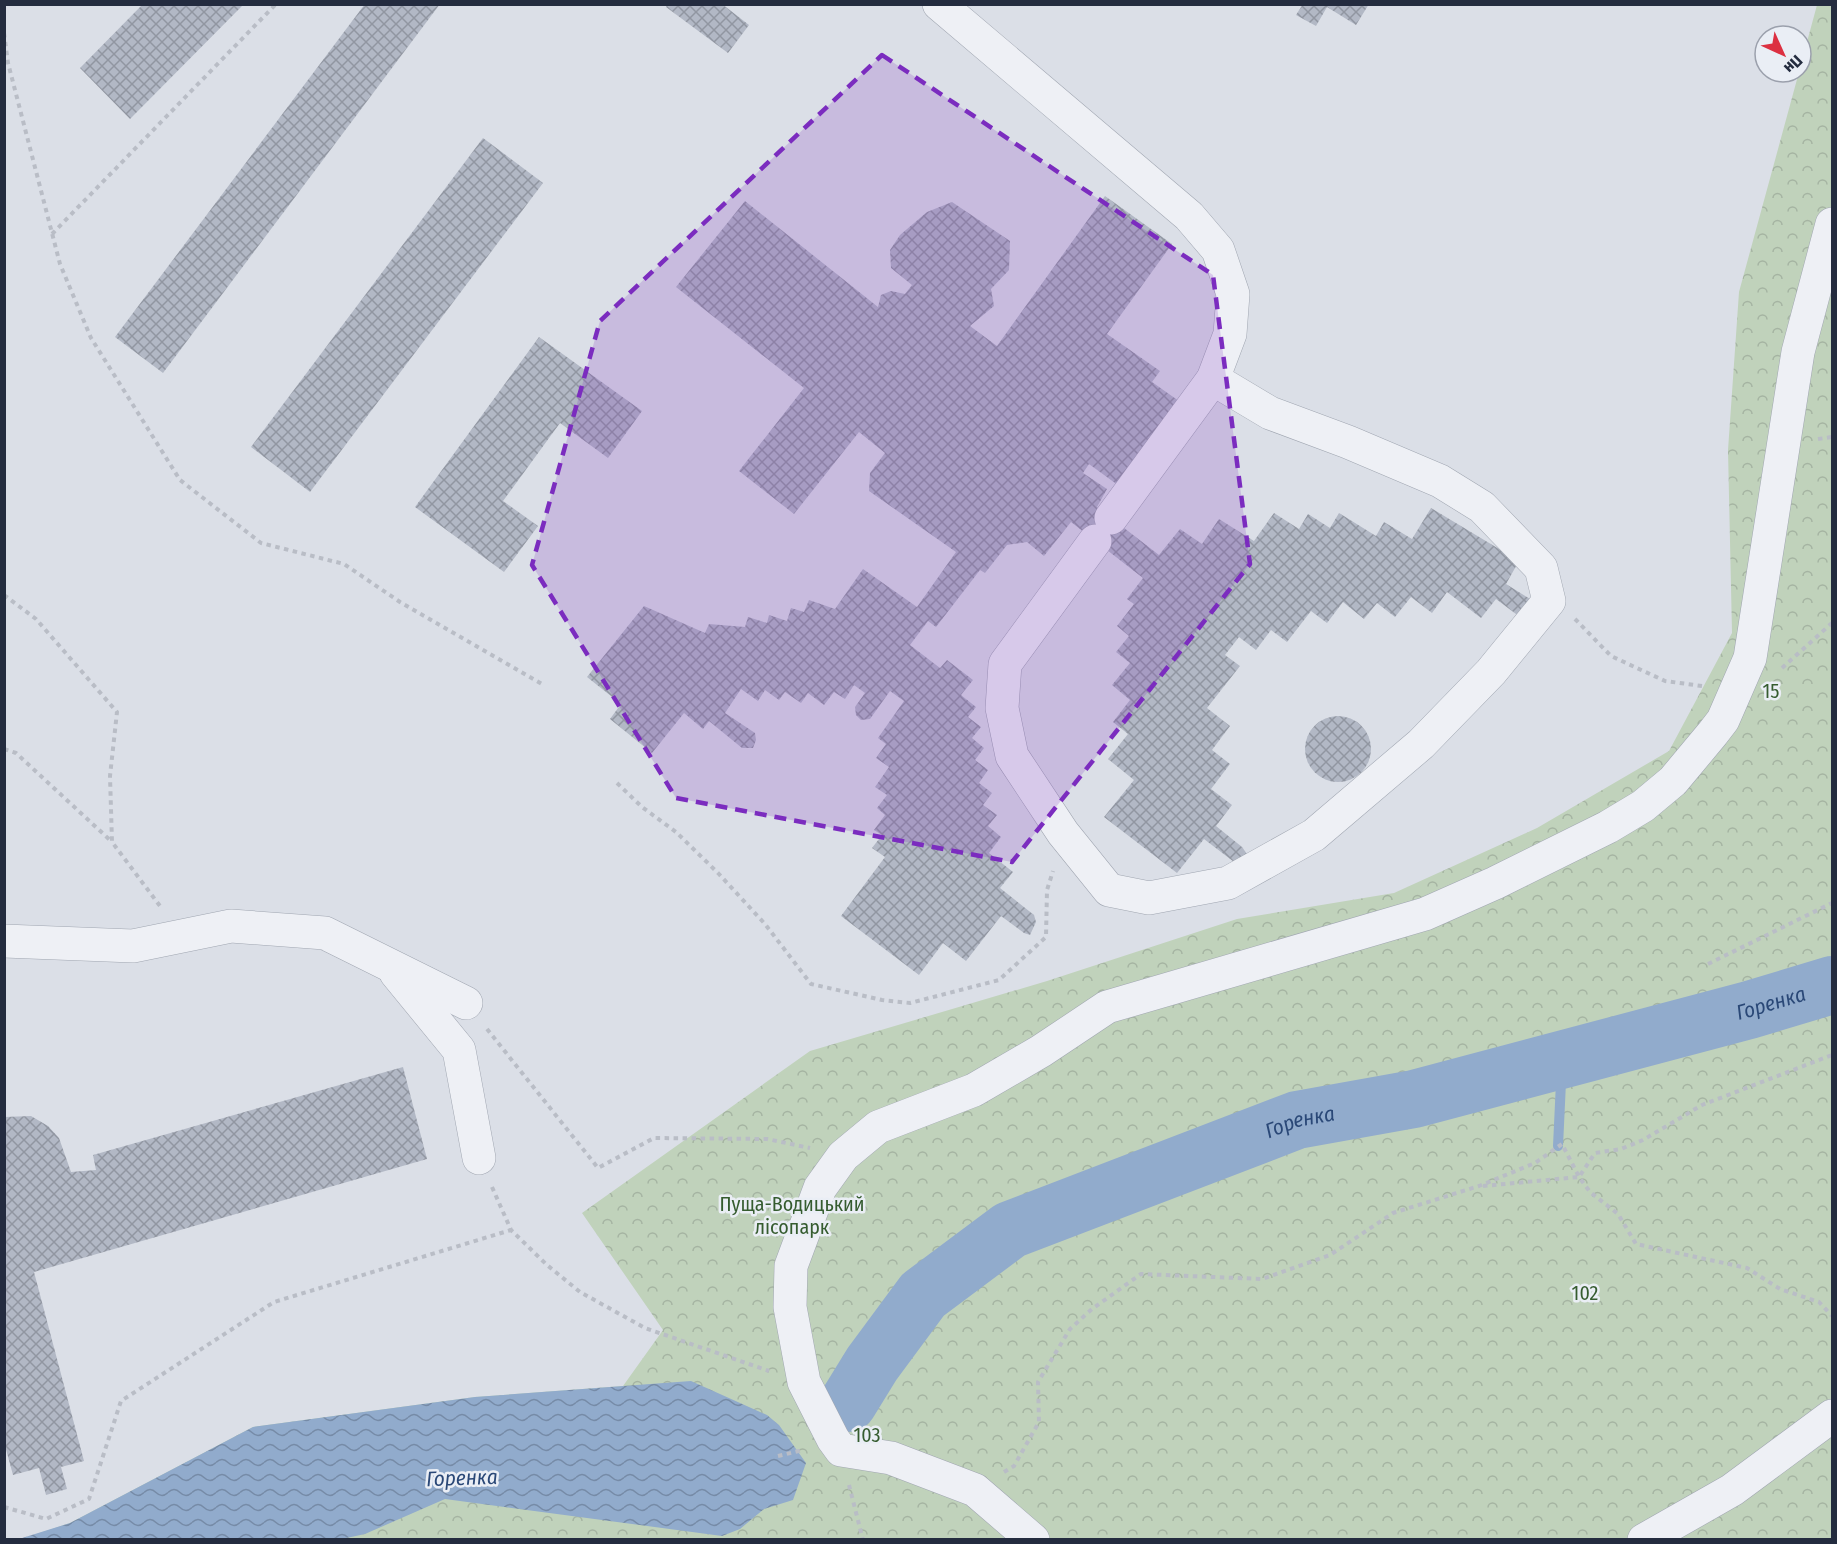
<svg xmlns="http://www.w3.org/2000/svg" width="1837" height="1544" font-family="'Fira Sans Condensed',sans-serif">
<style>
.forest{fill:url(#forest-crowns)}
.water{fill:url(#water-waves)}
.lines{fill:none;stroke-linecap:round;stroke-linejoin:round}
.stream{stroke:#91abcc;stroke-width:10}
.river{stroke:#91abcc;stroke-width:58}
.building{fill:url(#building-cross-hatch)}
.minor-casing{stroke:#a0a6b1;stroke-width:34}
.path{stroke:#b9bdc6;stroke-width:4;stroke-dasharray:4.5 4.5;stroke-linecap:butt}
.minor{stroke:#eef0f5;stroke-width:33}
.marked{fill:#7b2cbf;fill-opacity:0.2;stroke:#7b2cbf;stroke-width:4.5;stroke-dasharray:12 8;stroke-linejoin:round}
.labels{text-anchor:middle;stroke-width:5;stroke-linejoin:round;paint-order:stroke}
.park-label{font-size:20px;fill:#355c2f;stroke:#eaeef5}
.water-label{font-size:21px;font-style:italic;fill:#2a4877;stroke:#eaeef5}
</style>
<defs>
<pattern id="forest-crowns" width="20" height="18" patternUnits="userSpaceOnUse" patternTransform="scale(1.5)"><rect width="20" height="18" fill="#c0d2bb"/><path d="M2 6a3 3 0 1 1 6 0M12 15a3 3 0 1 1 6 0" fill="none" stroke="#a5b4a2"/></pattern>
<pattern id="water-waves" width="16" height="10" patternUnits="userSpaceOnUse" patternTransform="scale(1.5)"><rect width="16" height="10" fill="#91abcc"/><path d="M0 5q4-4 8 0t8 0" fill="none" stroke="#768ba7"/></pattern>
<pattern id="building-cross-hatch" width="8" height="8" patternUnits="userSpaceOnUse" patternTransform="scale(1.5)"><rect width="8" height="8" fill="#b2b8c5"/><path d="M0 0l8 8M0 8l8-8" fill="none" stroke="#9196a1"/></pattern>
</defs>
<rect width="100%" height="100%" fill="#dbdfe7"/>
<path class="forest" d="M 1817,5 L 1832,5 L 1832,1539 L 19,1540 L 70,1523 L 253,1427 L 475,1397 L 623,1386 L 663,1330 L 582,1213 L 810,1051 L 1047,981 L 1237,919 L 1394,893 L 1537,828 L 1669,751 L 1732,633 L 1728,450 L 1739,292 L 1799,72 L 1801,72 L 1801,64 Z"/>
<path class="water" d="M 691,1381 L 767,1415 L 779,1425 L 806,1463 L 793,1500 L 764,1509 L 740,1529 L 722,1536 L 445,1499 L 365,1534 L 342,1539 L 19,1539 L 70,1523 L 253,1427 L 475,1397 Z"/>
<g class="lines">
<path class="stream" d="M 1558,1146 L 1562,1061"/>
<path class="river" id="s1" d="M 848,1403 L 872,1364 L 923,1295 L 1010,1230 L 1297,1120 L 1414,1099 L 1749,1010 L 1832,985"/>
</g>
<g class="building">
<path d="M 143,4 L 244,4 L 130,119 L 80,68 Z"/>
<path d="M 365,4 L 440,4 L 163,373 L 115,337 Z"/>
<path d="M 668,4 L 722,4 L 749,25 L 728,53 L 666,7 Z"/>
<path d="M 1303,4 L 1369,4 L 1356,25 L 1327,7 L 1316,26 L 1296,15 Z"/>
<path d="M 483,138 L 543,183 L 310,492 L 251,447 Z"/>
<path d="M 1105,196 L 1172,244 L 1107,334 L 1160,371 L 1152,382 L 1186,406 L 1126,491 L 1089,464 L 1083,473 L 1107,489 L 1097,507 L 1159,555 L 1180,529 L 1202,544 L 1219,519 L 1254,541 L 1274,513 L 1299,529 L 1308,514 L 1330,528 L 1339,513 L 1376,536 L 1384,522 L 1412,539 L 1431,508 L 1519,561 L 1506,584 L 1535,602 L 1520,617 L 1496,599 L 1481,618 L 1447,592 L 1432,613 L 1411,597 L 1395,617 L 1377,603 L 1364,619 L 1343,602 L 1327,623 L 1311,611 L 1287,642 L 1271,630 L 1256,650 L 1239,637 L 1225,655 L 1240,666 L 1207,708 L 1230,726 L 1212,750 L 1230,764 L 1211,789 L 1232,805 L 1216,826 L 1242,847 L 1247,854 L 1238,865 L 1204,839 L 1177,873 L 1104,817 L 1134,780 L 1108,759 L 1128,734 L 1113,722 L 1130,700 L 1112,685 L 1130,663 L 1116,652 L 1129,636 L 1117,626 L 1134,604 L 1127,599 L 1143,578 L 1071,522 L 1044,556 L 1027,542 L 1007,545 L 985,573 L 980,570 L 936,627 L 928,621 L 910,645 L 940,668 L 947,660 L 973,680 L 961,695 L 976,707 L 968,717 L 981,727 L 972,738 L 984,748 L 975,760 L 988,770 L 979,783 L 992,793 L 983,805 L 997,815 L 988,826 L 1001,837 L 989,853 L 1013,872 L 1000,888 L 1034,915 L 1036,922 L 1030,935 L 1024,933 L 1001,916 L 966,961 L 943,943 L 919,975 L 841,916 L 885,857 L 872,848 L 882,835 L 874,830 L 885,815 L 877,808 L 887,795 L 875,787 L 889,767 L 876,758 L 886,744 L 878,738 L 904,701 L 890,691 L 870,719 L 861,720 L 856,715 L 855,707 L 865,693 L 854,685 L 845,699 L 834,692 L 824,705 L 808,693 L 801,703 L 785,692 L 779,700 L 765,690 L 758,701 L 741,689 L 725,713 L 755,733 L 756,740 L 753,748 L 742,748 L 709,721 L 703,729 L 684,713 L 652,753 L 610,719 L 621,704 L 587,677 L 644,606 L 705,633 L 709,624 L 745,627 L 748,617 L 767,623 L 769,615 L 787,621 L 791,608 L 804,612 L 809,600 L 835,609 L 863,569 L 917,607 L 956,552 L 869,491 L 870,473 L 885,453 L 859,432 L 794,514 L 739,471 L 804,388 L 676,287 L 745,201 L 878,307 L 881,295 L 891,291 L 905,294 L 912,285 L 891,268 L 890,250 L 900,235 L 927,212 L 952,202 L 1010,241 L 1009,270 L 991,289 L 994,306 L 970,326 L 997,346 Z"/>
<path d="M 539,337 L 642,411 L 608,458 L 560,423 L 503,501 L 538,526 L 504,572 L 415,507 Z"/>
<circle cx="1338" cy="749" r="33"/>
<path d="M 403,1067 L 427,1159 L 34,1272 L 84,1461 L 61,1467 L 67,1489 L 46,1495 L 39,1468 L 13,1475 L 4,1442 L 4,1117 L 31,1116 L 48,1126 L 59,1138 L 71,1172 L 96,1170 L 93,1155 Z"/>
</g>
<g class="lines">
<defs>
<g id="minor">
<path d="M 939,4 L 1189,216 L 1218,250 L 1233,294 L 1230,334 L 1213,379 L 1111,518"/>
<path d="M 1095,541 L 1005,664 L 1002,708 L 1012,756 L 1063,833 L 1109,890 L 1149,898 L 1228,883 L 1314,835 L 1421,744 L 1491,672 L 1549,601 L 1541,568 L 1482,507 L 1440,481 L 1348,442 L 1270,413 L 1213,379"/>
<path d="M 4,941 L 133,946 L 231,926 L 325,933 L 466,1003"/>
<path d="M 396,973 L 459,1050 L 479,1158"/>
<path d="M 1033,1540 L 975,1490 L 891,1458 L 841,1450 L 833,1439 L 804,1382 L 790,1307 L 791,1266 L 820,1188 L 843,1156 L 878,1127 L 974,1090 L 1041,1051 L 1107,1007 L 1425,914 L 1495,883 L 1608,827 L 1643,806 L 1673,781 L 1713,733 L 1723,720 L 1750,658 L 1798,352 L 1832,224"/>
<path d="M 1644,1540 L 1732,1490 L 1832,1416"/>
</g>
</defs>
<use href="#minor" class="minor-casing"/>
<g class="path">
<path d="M 4,33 L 8,63 L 60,264 L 91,338 L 180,480 L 261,543 L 344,564 L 400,602 L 542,684"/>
<path d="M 52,234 L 276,4"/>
<path d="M 1818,439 L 1832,437"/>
<path d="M 4,595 L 36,619 L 117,712 L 110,776 L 112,842 L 160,906"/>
<path d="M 1575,619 L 1611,656 L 1665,681 L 1702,686"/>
<path d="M 1782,668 L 1832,623"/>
<path d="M 4,749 L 16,753 L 111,841"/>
<path d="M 617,783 L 642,807 L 676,832 L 718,873 L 765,924 L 811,984 L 882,1000 L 910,1003 L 999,980 L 1046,937 L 1047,890 L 1053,871"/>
<path d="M 1708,964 L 1832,903"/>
<path d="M 487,1029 L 598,1168 L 654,1138 L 767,1139 L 810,1148"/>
<path d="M 1483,1186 L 1579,1177 L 1595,1153 L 1621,1149 L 1643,1140 L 1702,1105 L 1832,1055"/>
<path d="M 492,1187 L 511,1230 L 547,1265 L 580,1292 L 645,1328 L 769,1371"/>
<path d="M 778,1456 L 803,1450"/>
<path d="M 1004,1472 L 1014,1466 L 1039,1422 L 1038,1382 L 1070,1329 L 1092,1309 L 1141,1274 L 1262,1279 L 1330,1255 L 1393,1213 L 1479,1186 L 1535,1163 L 1562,1144 L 1579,1177 L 1590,1192 L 1618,1214 L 1636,1244 L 1747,1268 L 1780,1289 L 1819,1302 L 1832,1316"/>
<path d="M 849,1485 L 863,1540"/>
<path d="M 4,1507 L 46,1519 L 89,1499 L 121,1401 L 274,1302 L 511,1230"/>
</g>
<use href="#minor" class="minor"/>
</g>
<path class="marked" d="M 882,55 L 1213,275 L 1250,564 L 1012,862 L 676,798 L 532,565 L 600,321 Z"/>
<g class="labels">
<g class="park-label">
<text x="1771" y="698">15</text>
<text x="792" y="1211">Пуща-Водицький<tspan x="792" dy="23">лісопарк</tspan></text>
<text x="1585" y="1300">102</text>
<text x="867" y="1442">103</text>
</g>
<g class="water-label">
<text dy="7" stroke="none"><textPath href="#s1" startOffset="1036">Горенка</textPath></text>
<text dy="7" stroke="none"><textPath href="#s1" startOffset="550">Горенка</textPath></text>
<text transform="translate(462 1478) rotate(-2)" y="7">Горенка</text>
</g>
</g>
<rect width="1837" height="1544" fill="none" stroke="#242c3f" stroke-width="12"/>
<g transform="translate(1783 54) rotate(135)"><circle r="28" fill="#eaeef5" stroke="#9ba0ac" stroke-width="1.5"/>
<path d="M0-4.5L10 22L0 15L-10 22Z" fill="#dc3041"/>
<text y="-9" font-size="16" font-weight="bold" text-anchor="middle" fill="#242c3f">Пн</text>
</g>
</svg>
